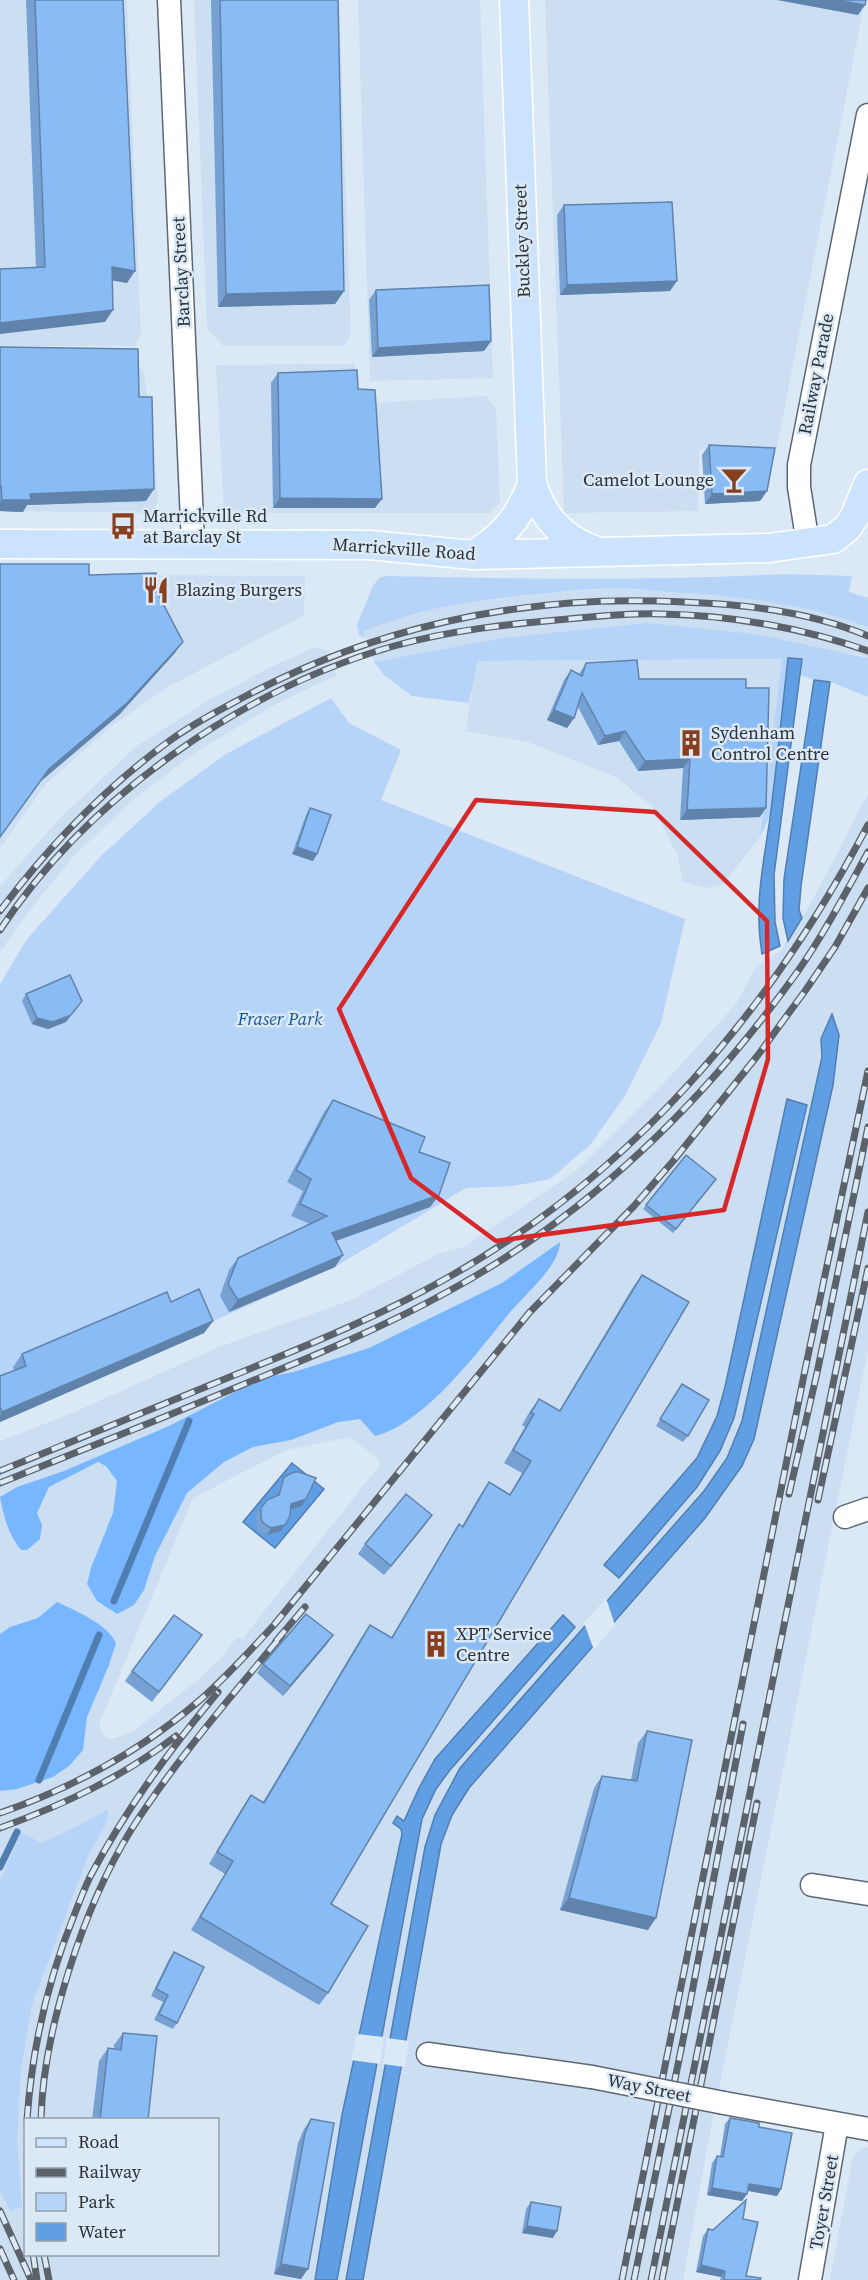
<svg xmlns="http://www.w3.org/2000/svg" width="868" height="2280" font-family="'Source Serif 4',serif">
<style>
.built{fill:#ccdef2;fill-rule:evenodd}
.green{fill:#b6d4f8}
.forest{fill:#78b7ff}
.water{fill:#619fe5;stroke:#517eb1;stroke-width:1.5}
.pier{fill:#dbe8f6}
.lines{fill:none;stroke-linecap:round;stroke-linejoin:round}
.stream{stroke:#517eb1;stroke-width:7}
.minor-casing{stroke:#5d6774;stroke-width:25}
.major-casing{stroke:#fff;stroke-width:31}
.minor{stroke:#fff;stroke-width:22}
.major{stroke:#cce3fe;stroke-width:28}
.rail-casing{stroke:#5b6269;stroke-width:7}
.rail{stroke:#dbe8f6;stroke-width:4.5;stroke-dasharray:14;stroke-linecap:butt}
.minor-bridge-casing{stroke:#5d6774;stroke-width:25;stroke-linecap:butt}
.minor-bridge{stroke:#fff;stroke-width:22}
.wall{fill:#76a1d2}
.shaded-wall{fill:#6083ab}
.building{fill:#89bbf4;stroke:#6083ab;stroke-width:1.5}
.marked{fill:none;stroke:#d62828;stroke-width:4.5;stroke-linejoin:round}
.labels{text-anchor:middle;stroke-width:5;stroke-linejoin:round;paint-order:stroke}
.street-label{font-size:18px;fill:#2d3237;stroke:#dbe8f6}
.poi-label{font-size:18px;fill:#2d3237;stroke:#dbe8f6;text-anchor:start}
.park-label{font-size:18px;font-style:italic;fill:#175797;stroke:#dbe8f6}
</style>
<rect width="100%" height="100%" fill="#dbe8f6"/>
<g class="built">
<path d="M 0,0 L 127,0 L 141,334 L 135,346 L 18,346 L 17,367 L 135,364 L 144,372 L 154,446 L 158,502 L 152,513 L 0,511 Z"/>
<path d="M 194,0 L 339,0 L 351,334 L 344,346 L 223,346 L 207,328 Z"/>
<path d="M 358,0 L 480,0 L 493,378 L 370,381 Z"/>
<path d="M 545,0 L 865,0 L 775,456 L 699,449 L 698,511 L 564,513 Z"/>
<path d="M 355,364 L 357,404 L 486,396 L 496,408 L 500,503 L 489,513 L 224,513 L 216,365 Z"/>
<path d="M 0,574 L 305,576 L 304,615 L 166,688 L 109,728 L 45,785 L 0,848 Z"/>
<path d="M 614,588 L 721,595 L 781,603 L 848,620 L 868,627 L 868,658 L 861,655 L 646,623 L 501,638 L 374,662 L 364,631 L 394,619 L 461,603 L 559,592 Z"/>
<path d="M 315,647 L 329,651 L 337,675 L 276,704 L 199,750 L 134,799 L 73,857 L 26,915 L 0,952 L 0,886 L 61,817 L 137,746 L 207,701 L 271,667 Z"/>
<path d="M 782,659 L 760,837 L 723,884 L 706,888 L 683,882 L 678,856 L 652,806 L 616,777 L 528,742 L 465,731 L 478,661 Z"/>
<path d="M 868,794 L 868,1350 L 712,2122 L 683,2280 L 0,2280 L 0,1441 L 70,1414 L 219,1347 L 351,1300 L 440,1253 L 462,1248 L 577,1170 L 665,1082 L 736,1004 L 756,967 L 780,951 L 809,907 ZM 350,1437 L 378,1459 L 379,1466 L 243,1638 L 236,1638 L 220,1659 L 200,1678 L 131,1733 L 110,1739 L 102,1734 L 99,1724 L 193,1498 L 286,1450 ZM 26,2120 L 218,2120 L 218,2254 L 26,2254 Z"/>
<path d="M 865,2147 L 868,2148 L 868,2280 L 830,2280 L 853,2156 Z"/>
</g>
<g class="green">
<path d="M 785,574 L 852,576 L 849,592 L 868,598 L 868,627 C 805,604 739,596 672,592 C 653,591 633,588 613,588 C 582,589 550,593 518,596 C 465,602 414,610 364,631 L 365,638 L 359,635 L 357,625 L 373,586 L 379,578 L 386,576 C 519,579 652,581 785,574 Z"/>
<path d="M 646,623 L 755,634 L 868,658 L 868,697 L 831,682 L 814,680 L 800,675 L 802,659 L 770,816 L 760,837 L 782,659 L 478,661 L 469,703 L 412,696 L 384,675 L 374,662 L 501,638 Z"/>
<path d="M 331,698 L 349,723 L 401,750 L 381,800 L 685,919 L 661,1023 L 625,1096 L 590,1145 L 550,1179 L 513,1186 L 466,1188 L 335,1267 L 0,1415 L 0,984 L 27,939 L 101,856 L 161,801 L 226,754 Z"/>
<path d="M 108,1809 L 108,1820 L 88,1856 L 32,2005 L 21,2068 L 17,2141 L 22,2207 L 11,2211 L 0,2191 L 0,1881 L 21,1832 L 41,1843 L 70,1830 Z"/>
</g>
<g class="forest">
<path d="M 560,1242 C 560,1266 522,1297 507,1316 C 476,1354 424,1424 375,1436 L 360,1419 L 338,1422 L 291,1440 L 253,1447 L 224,1462 L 187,1493 L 155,1556 L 144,1590 L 134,1605 L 117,1614 L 97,1601 L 87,1584 L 91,1568 L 113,1513 L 117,1481 L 106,1466 L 98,1462 L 49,1487 L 37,1513 L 42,1525 L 40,1539 L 27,1550 L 21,1550 C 8,1534 4,1517 0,1497 L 17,1487 L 64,1471 L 169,1426 L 239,1390 L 273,1376 L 294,1372 L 369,1348 L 502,1283 Z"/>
<path d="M 57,1602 C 74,1610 108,1624 116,1643 L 109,1665 L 87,1717 L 83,1750 L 69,1766 L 53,1777 L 17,1789 L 0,1791 L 0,1634 L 10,1627 L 38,1618 Z"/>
</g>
<g class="water">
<path d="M 788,658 L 802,659 L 774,875 L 775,922 L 780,946 L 762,954 C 754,905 763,866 770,818 C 777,764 782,711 788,658 Z"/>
<path d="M 814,680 L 830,682 L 801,886 L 799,910 L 802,918 L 788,941 L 783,918 L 784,879 Z"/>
<path d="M 832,1014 L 839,1035 L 833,1085 L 754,1439 L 742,1466 L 705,1518 L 469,1788 L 452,1815 L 441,1844 L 363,2280 L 346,2280 L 425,1847 L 435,1815 L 460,1768 L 704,1491 L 727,1458 L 742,1421 L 822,1057 L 821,1039 Z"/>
<path d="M 787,1099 L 807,1105 L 734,1418 L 720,1451 L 697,1487 L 619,1578 L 604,1565 L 697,1458 L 717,1416 L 725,1387 Z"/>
<path d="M 292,1463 L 324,1489 L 275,1548 L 243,1522 Z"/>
<path d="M 563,1615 L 575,1627 L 450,1770 L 436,1789 L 422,1819 L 337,2280 L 315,2280 L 342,2115 L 402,1834 L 401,1829 L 393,1823 L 397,1816 L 404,1821 L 419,1788 L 435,1759 Z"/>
</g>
<g class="pier">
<path d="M 606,1598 L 615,1625 L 594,1650 L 584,1623 Z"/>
<path d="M 357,2034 L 384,2037 L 380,2064 L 351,2060 Z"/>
<path d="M 387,2038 L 409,2041 L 405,2067 L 383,2064 Z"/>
</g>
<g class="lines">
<g class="stream">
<path d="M 114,1601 L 189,1421"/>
<path d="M 39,1780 L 99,1635"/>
<path d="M 0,1867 L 17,1832"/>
</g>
<defs>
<g id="minor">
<path d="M 169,0 L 193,544"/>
<path d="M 808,544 L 799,487 L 799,465 L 868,115"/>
<path d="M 845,1517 L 868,1509"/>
<path d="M 812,1885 L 868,1894"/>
<path d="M 428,2054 L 592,2077"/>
<path d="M 724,2103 L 868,2129"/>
<path d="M 810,2280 L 837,2124"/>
</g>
<g id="major">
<path d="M 514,0 L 532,483 C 542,516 561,538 594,550"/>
<path d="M 0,544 L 370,545 L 473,555 L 769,548 L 833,539 L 847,528 L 855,516 L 868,484"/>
<path d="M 473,555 C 503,537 521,516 532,483"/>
</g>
</defs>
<use href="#minor" class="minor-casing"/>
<use href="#major" class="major-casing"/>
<use href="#minor" class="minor"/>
<use href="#major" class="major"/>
<defs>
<g id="rail">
<path d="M 0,911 C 48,847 104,789 168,742 C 192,724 218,711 244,697 C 372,629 513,597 657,601 C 729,603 801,608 868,636"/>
<path d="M 0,930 C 87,798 242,689 394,646 C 451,630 509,624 568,619 C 599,616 630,613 661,614 C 730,615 804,628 868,651"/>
<path d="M 0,1471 C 86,1435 173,1401 259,1365 C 323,1339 387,1312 447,1278 C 633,1174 770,1011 868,825"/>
<path d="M 0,1483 C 82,1450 165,1417 247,1383 C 316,1355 384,1327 449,1291 C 590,1214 705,1101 798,971 C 824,934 846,892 868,852"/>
<path d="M 789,1494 L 817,1373 L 868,1127"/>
<path d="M 818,1500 L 868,1268"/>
<path d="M 276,1641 L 305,1607"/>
<path d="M 0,1813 C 72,1788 142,1750 200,1700 C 226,1677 250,1651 274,1625 L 529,1313 L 634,1206 L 674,1160 L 758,1055 L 805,991 L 835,947 L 868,888"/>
<path d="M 0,1828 C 65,1804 121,1778 176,1736"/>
<path d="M 27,2120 C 32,2048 48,1979 75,1913 C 80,1900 85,1887 91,1875 C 126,1809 170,1749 218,1692"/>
<path d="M 41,2120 C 43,2030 84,1906 131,1830 C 175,1761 230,1698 282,1635"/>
<path d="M 0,2211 L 31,2280"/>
<path d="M 0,2249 L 14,2280"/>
<path d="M 33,2254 L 37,2280"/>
<path d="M 44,2254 L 49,2280"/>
<path d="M 622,2280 L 805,1370 L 868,1071"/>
<path d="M 634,2280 L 683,2040 L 743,1724"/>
<path d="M 651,2280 L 868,1212"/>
<path d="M 662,2280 L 757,1803"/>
</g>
</defs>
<use href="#rail" class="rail-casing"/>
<use href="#rail" class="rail"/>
<defs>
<path id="minor-bridge" d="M 592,2077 L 724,2103"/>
</defs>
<use href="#minor-bridge" class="minor-bridge-casing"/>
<use href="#minor-bridge" class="minor-bridge"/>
</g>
<g class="wall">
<path d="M 26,0 L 123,0 L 127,283 L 113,280 L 105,322 L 36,268 Z"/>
<path d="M 211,0 L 338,0 L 344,291 L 335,304 L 218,307 Z"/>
<path d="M 564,205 L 670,291 L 560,295 L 557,215 Z"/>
<path d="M 376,290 L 491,341 L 484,351 L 372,357 L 369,300 Z"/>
<path d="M 0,347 L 139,397 L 146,501 L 27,505 L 23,512 L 0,511 Z"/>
<path d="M 278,373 L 358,389 L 375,508 L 273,508 L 271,383 Z"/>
<path d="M 709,445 L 767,491 L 760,501 L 705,504 L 702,455 Z"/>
<path d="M 586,663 L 639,679 L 746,688 L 760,817 L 680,820 L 683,768 L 638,771 L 619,741 L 598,745 L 578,707 L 574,718 L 567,728 L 547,720 L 564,680 L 571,670 L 579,674 Z"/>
<path d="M 310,808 L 313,861 L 292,854 L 306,815 Z"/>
<path d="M 26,994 L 66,1022 L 48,1029 L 32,1024 L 22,1001 Z"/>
<path d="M 333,1100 L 419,1152 L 439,1195 L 430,1207 L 336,1241 L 335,1267 L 229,1312 L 220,1296 L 229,1270 L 238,1258 L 310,1224 L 291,1216 L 303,1191 L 287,1182 L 324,1112 Z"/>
<path d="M 686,1155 L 716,1179 L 673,1233 L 643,1209 Z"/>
<path d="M 642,1275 L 331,1904 L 328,1993 L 319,2005 L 191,1930 L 225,1874 L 209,1864 L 242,1808 L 251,1795 L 263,1802 L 361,1638 L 370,1625 L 391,1638 L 451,1537 L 459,1524 L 462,1526 L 480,1495 L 489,1482 L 510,1494 L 522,1473 L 504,1463 L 525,1427 L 522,1425 L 530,1411 L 539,1399 L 559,1411 L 633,1287 Z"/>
<path d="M 171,1302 L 213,1321 L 204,1333 L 0,1422 L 0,1375 L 14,1371 L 13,1367 L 22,1354 Z"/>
<path d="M 682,1384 L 688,1436 L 683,1442 L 656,1426 Z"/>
<path d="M 284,1477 L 306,1499 L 302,1506 L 291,1510 L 281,1531 L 267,1535 L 258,1530 L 256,1525 L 256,1514 L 261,1508 L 276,1496 L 280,1484 Z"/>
<path d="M 425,1525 L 384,1575 L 358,1554 L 365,1544 Z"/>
<path d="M 333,1635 L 326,1645 L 283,1696 L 257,1673 L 263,1664 Z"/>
<path d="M 195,1645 L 152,1702 L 125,1681 L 132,1671 Z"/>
<path d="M 647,1731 L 648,1930 L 560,1910 L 594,1788 L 602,1776 L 631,1780 L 638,1743 Z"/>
<path d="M 174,1952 L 177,2023 L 173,2029 L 154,2020 L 163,2002 L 151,1996 L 169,1959 Z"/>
<path d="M 123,2033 L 148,2120 L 92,2120 L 99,2061 L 108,2048 L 114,2049 L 114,2045 Z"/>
<path d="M 730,2118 L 759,2127 L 781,2189 L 777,2196 L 748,2191 L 747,2194 L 742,2201 L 707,2195 L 712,2163 L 717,2156 L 720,2156 L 725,2124 Z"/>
<path d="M 311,2119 L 301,2279 L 274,2274 L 298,2143 L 304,2129 Z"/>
<path d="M 531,2202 L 553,2238 L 522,2233 L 526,2209 Z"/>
<path d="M 743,2219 L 746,2276 L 760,2280 L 720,2280 L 721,2277 L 696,2272 L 703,2236 L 708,2229 L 713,2230 Z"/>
</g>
<g class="shaded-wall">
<path d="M 777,0 L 836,0 L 865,5 L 858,15 Z"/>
<path d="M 112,267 L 135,271 L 127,283 L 104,279 Z"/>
<path d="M 677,281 L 670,291 L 560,295 L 567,285 Z"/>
<path d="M 344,291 L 335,304 L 218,307 L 226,294 Z"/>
<path d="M 113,310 L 105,322 L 0,334 L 0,323 Z"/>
<path d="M 491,341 L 484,351 L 372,357 L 378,348 Z"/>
<path d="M 154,489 L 146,501 L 27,505 L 23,512 L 0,511 L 0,502 L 2,500 L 30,494 Z"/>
<path d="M 767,491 L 760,501 L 705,504 L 712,494 Z"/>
<path d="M 280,498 L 382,499 L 375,508 L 273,508 Z"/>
<path d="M 183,642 L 174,654 L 119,715 L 40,782 L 49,769 Z"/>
<path d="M 554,710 L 574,718 L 567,728 L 547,720 Z"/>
<path d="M 625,731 L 619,741 L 598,745 L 605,736 Z"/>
<path d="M 690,759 L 683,768 L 638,771 L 645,761 Z"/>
<path d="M 766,808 L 760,817 L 680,820 L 687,810 Z"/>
<path d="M 297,847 L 317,854 L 313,861 L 292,854 Z"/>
<path d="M 82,1001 L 66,1022 L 48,1029 L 32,1024 L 37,1018 Z"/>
<path d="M 439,1195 L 430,1207 L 324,1245 L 332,1233 Z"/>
<path d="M 343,1255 L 335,1267 L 229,1312 L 238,1300 Z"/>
<path d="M 213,1321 L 204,1333 L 0,1422 L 0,1415 L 2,1412 Z"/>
<path d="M 306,1499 L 302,1506 L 286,1511 L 291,1504 Z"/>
<path d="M 432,1515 L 425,1525 L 384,1575 L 391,1566 Z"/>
<path d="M 285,1525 L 281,1531 L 267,1535 L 271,1528 Z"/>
<path d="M 333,1635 L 326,1645 L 283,1696 L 290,1686 Z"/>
<path d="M 569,1898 L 656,1918 L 648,1930 L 560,1910 Z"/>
<path d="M 749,2184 L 781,2189 L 777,2196 L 744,2190 Z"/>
<path d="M 712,2188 L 747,2194 L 742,2201 L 707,2195 Z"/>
<path d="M 527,2226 L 557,2231 L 553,2238 L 522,2233 Z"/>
<path d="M 281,2264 L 308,2269 L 301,2279 L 274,2274 Z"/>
<path d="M 701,2265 L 725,2271 L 721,2277 L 696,2272 Z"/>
</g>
<g class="building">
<path d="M 35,0 L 123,0 L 135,271 L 112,267 L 113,310 L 0,323 L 0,269 L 45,267 Z"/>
<path d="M 220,0 L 338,0 L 344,291 L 226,294 Z"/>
<path d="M 836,0 L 866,0 L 865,5 Z"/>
<path d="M 672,202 L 677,281 L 567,285 L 564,205 Z"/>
<path d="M 489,285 L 491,341 L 378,348 L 376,290 Z"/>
<path d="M 0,347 L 138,349 L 139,397 L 152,397 L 154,489 L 30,494 L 31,500 L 2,500 L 1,486 L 0,486 Z"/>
<path d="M 357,370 L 358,389 L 375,390 L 382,499 L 280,498 L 278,373 Z"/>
<path d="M 709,445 L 775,448 L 767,491 L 712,494 Z"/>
<path d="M 0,564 L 89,564 L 89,575 L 156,573 L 155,588 L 183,642 L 127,703 L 49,769 L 0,837 Z"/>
<path d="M 637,660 L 639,679 L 746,679 L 746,688 L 769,688 L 766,808 L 687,810 L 690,759 L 645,761 L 625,731 L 605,736 L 582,693 L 574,718 L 554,710 L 571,670 L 582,676 L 586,663 Z"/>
<path d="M 310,808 L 331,815 L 317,854 L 297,847 Z"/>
<path d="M 70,975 L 82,1001 L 71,1015 L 53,1022 L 37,1018 L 26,994 Z"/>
<path d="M 333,1100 L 425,1137 L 419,1152 L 450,1163 L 439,1195 L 332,1233 L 343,1255 L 238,1300 L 228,1284 L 238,1258 L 327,1216 L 300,1204 L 311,1179 L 296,1170 Z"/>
<path d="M 686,1155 L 716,1179 L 676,1229 L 646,1205 Z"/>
<path d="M 642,1275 L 689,1302 L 331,1904 L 368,1926 L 328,1993 L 200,1917 L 233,1861 L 217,1852 L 251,1795 L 264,1803 L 370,1625 L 392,1638 L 459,1524 L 463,1527 L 489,1482 L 510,1495 L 531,1461 L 513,1450 L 534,1414 L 531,1413 L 539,1399 L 560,1411 Z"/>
<path d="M 199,1289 L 213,1321 L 2,1412 L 0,1407 L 0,1376 L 26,1366 L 22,1354 L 167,1292 L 171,1302 Z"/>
<path d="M 682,1384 L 709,1400 L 688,1436 L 660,1419 Z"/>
<path d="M 294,1472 L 299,1472 L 316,1478 L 306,1499 L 291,1504 L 290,1516 L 285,1525 L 271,1528 L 263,1523 L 261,1518 L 261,1508 L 267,1500 L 279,1495 L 284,1477 Z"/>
<path d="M 406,1494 L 432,1515 L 391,1566 L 365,1544 Z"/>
<path d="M 306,1614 L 333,1635 L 290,1686 L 263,1664 Z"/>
<path d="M 174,1615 L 202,1635 L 159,1692 L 132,1671 Z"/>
<path d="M 647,1731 L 692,1740 L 656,1918 L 569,1898 L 602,1776 L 637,1781 Z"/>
<path d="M 174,1952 L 204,1967 L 177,2023 L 159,2014 L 168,1995 L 156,1989 Z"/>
<path d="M 123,2033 L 157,2036 L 148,2120 L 100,2120 L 108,2048 L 121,2050 Z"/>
<path d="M 730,2118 L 759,2123 L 759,2127 L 792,2133 L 781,2189 L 749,2184 L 747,2194 L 712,2188 L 717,2156 L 723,2157 Z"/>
<path d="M 311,2119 L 334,2123 L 308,2269 L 281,2264 L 305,2133 Z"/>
<path d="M 746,2200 L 743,2219 L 758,2222 L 746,2276 L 761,2278 L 760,2280 L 724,2280 L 725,2271 L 701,2265 L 708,2229 L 713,2230 Z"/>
<path d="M 531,2202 L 561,2207 L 557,2231 L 527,2226 Z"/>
</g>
<path class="marked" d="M 476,800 L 655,812 L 767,921 L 768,1059 L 724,1210 L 496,1241 L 411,1178 L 339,1009 Z"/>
<defs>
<symbol id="bar-bare" viewBox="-9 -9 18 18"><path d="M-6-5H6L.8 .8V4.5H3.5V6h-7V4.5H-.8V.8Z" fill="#873f1f" stroke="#dbe8f6" stroke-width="2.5" paint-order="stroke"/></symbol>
<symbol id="bus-bare" viewBox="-9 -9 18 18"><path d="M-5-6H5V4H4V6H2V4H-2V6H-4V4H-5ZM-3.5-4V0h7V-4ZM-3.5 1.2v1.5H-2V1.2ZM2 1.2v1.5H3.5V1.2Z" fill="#873f1f" stroke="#dbe8f6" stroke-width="2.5" paint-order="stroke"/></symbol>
<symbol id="restaurant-bare" viewBox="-9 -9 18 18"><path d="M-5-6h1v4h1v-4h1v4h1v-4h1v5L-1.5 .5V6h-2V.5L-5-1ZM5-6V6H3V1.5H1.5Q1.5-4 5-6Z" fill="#873f1f" stroke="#dbe8f6" stroke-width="2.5" paint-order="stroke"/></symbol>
<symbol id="building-bare" viewBox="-9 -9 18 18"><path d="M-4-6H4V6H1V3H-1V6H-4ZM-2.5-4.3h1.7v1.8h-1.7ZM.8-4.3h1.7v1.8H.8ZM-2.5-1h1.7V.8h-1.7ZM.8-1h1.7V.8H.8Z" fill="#873f1f" stroke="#dbe8f6" stroke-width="2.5" paint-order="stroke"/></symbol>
</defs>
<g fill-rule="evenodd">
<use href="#bar-bare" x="715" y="461" width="38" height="38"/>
<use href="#bus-bare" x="104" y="507" width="38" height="38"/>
<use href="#restaurant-bare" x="137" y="571" width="38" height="38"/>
<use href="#building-bare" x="672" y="724" width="38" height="38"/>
<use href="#building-bare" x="417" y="1625" width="38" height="38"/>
</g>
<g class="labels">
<g class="street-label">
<text transform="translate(522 241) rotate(-92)" y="6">Buckley Street</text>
<text transform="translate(181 272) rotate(-93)" y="6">Barclay Street</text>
<text transform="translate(816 374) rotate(-79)" y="6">Railway Parade</text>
<text transform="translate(404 549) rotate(4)" y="6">Marrickville Road</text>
<text transform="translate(649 2088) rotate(11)" y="6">Way Street</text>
<text transform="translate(824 2202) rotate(-80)" y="6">Toyer Street</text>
</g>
<g class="poi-label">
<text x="714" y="486" text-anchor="end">Camelot Lounge</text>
<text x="143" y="522">Marrickville Rd<tspan x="143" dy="21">at Barclay St</tspan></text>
<text x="176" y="596">Blazing Burgers</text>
<text x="711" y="739">Sydenham<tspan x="711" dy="21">Control Centre</tspan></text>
<text x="456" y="1640">XPT Service<tspan x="456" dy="21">Centre</tspan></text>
</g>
<g class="park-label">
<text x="280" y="1025">Fraser Park</text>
</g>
</g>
<rect x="24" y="2118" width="195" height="138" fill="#dbe8f6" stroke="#959faa" stroke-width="1.5"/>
<rect x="36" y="2138" width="30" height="9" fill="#cce3fe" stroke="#959faa" stroke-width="1.5"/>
<text x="78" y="2148" font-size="18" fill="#2d3237">Road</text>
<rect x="36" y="2168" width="30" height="9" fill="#5b6269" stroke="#959faa" stroke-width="1.5"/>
<text x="78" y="2178" font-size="18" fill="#2d3237">Railway</text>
<rect x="36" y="2193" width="30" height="18" fill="#b6d4f8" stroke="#959faa" stroke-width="1.5"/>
<text x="78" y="2208" font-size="18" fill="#2d3237">Park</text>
<rect x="36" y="2223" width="30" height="18" fill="#619fe5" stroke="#959faa" stroke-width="1.5"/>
<text x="78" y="2238" font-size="18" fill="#2d3237">Water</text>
</svg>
